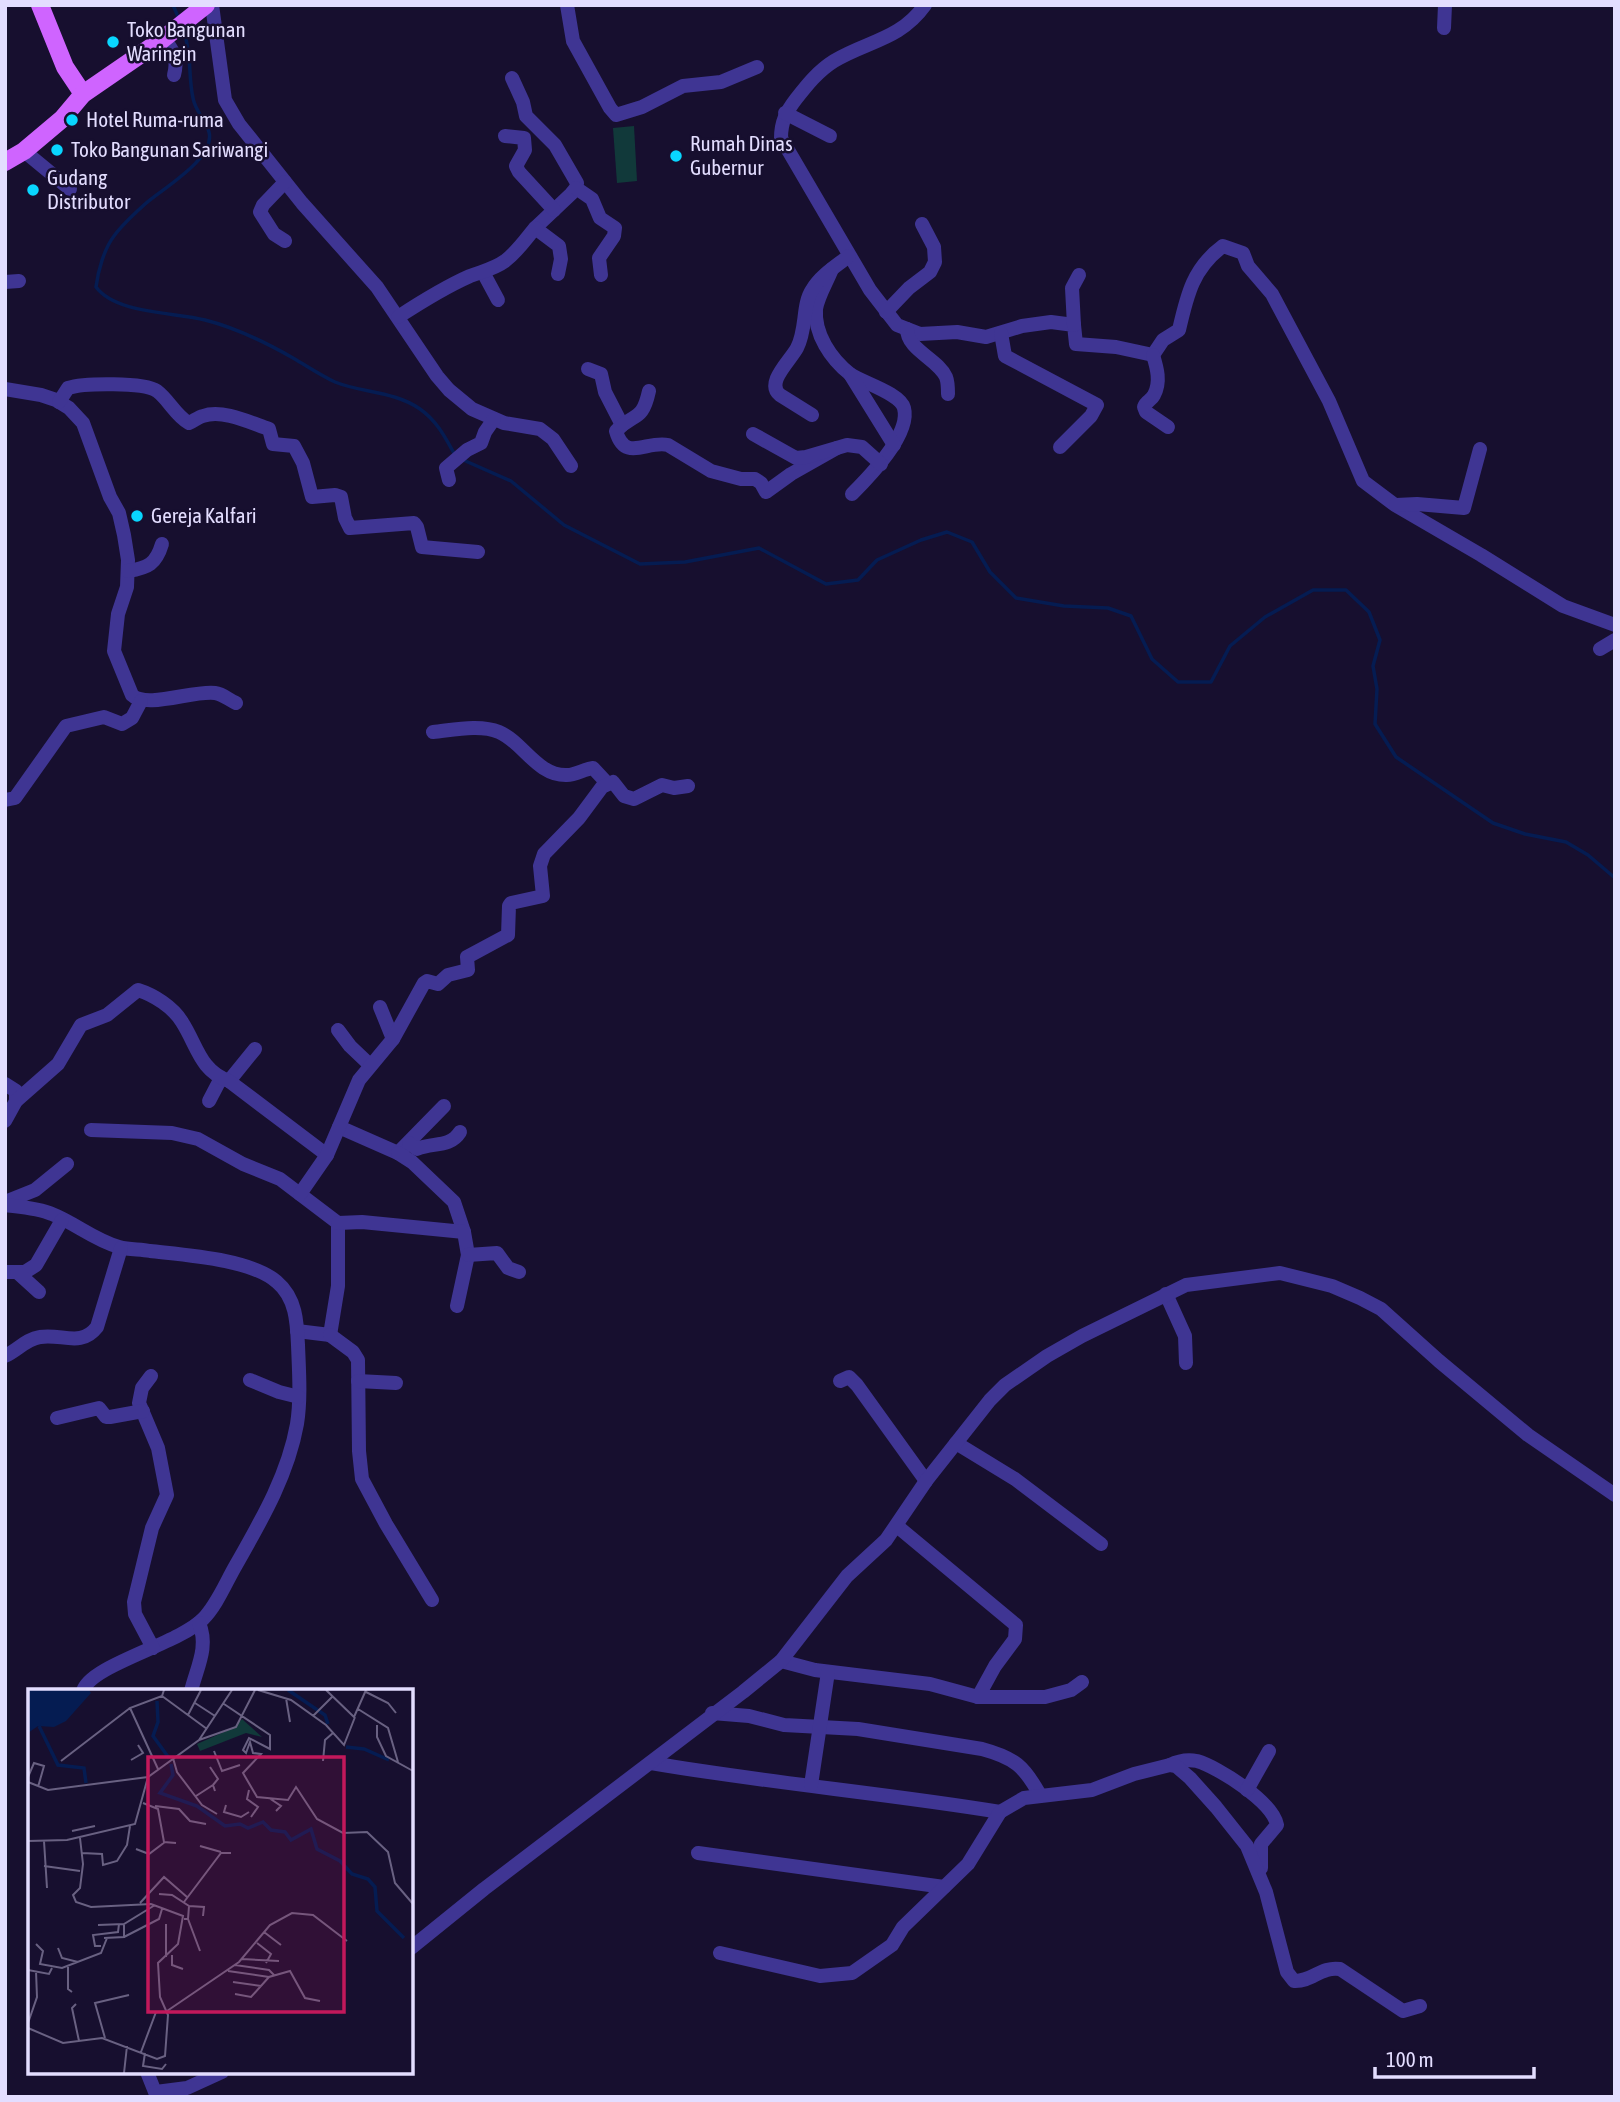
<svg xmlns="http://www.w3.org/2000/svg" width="1620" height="2102" font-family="'Asap Condensed',sans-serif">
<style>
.green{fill:#11393a}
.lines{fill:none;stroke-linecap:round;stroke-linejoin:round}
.stream{stroke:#051c52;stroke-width:3.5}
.minor{stroke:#3f3593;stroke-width:14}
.major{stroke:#cf64ff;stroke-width:18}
.poi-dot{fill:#09d6ff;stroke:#170f2f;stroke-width:2.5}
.labels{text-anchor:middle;stroke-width:5;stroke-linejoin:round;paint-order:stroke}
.poi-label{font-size:21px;fill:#e3ddff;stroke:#170f2f;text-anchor:start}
.inset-river{fill:none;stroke:#051c52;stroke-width:3.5}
.inset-road{fill:none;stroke:#696182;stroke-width:2}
.view{fill:#c2185b;fill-opacity:0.15;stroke:#c2185b;stroke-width:3.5}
.inset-edge{fill:none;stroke:#e3ddff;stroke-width:3.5}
</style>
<rect width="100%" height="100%" fill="#170f2f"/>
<path class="green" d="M 634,126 L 637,181 L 617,183 L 613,128 Z"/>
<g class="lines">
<g class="stream">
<path d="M 173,5 L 179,19"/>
<path d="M 183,30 C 192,52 188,76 193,98 C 195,111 206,120 209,132 C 216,159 160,190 144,205 C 134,214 122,225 114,236 C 104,249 98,271 96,287 C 116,314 174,312 205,320 C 237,328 265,342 293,358 C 307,366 320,375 335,382 C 362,393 394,391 420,409 C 437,421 445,437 455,455"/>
<path d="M 461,459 L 511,481 L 564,525 L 640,564 L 685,562 L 759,548 L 826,584 L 858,580 L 877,560 L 921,540 L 947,532 L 972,542 L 990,572 L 1016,598 L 1064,606 L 1108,608 L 1131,616 L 1152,659 L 1178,682 L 1211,682 L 1230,646 L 1265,617 L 1313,590 L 1346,590 L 1369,612 L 1380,640 L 1373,666 L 1377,689 L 1375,724 L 1396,757 L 1493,823 L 1525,834 L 1566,842 L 1588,855 L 1615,878"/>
</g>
<g class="minor">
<path d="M 212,5 L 225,100 L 239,124 L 302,203 L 377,287 L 437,376 L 449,390 L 472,409 L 504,423 L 540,429 L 553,439 L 571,466"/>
<path d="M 567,5 L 573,41 L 610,108 L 616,115 L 642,107 L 683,86 L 721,82 L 757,67"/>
<path d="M 925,5 C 900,40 867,41 834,61 C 818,71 807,85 796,99 C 786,112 781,122 781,138 L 870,290 L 897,325 L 920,334 L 957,332 L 986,337 L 1022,326 L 1051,322 L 1074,325 L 1076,344 L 1116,347 L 1153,355 L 1163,340 L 1179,330 C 1187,295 1193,268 1223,246 L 1243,253 L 1248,266 L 1272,294 L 1329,401 L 1363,481 L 1395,505 L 1481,555 L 1563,606 L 1615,625"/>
<path d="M 1444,28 L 1445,5"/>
<path d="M 163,39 C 174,49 178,60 174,75"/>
<path d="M 512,78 L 523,102 L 526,116 L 555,145 L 577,183 L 576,188 L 571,194 L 535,228"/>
<path d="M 785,113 L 830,136"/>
<path d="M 505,136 L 524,138 L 525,150 L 516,166 L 519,172 L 554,210"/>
<path d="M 24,151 L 70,189"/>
<path d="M 285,182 L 263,205 L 260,212 L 274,234 L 285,241"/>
<path d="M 576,188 L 592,199 L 600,218 L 615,228 L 614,236 L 599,258 L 601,275"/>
<path d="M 832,269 C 827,282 818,296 816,309 C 814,334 831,359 850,374 C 863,383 900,393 904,408 C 911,434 869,477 852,494"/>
<path d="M 484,274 L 498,300"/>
<path d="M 5,282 L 19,281"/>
<path d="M 886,312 L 909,288 L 930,272 L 935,262 L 934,247 L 922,224"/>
<path d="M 398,317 C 421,302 445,287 470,276 C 483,271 494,269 505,261 C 518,251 525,240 535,228 L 559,246 L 561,259 L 558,274"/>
<path d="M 1074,325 L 1072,288 L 1079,275"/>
<path d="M 907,329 C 907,350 938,359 946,377 C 948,382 948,389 948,394"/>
<path d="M 1001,333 L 1005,356 L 1097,405 L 1091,416 L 1060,447"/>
<path d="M 1153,355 C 1157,368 1161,382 1154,395 C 1151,401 1146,401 1144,407 L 1146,412 L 1168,427"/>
<path d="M 588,369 L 601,374 L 605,392 L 622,425"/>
<path d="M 850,374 L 894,445"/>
<path d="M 5,389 L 41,395 L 56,400 L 69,408 L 83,423 L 110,497 L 119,513 L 124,535 L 128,560 L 127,587 L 118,614 L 114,651 L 132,695 C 146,709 194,690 215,693 C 223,694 229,700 236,703"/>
<path d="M 649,391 C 642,423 634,412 616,431 C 625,463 647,440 668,445 L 711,471 L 741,479 L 755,479 L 761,483 L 766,492 L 791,474 L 837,448"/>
<path d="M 59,402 L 68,388 C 83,383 144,382 157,391 C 169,400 176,416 189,423 C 194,421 198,417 203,416 C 223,409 251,423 269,429 L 273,444 L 294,446 L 303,463 L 312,497 L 335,495 L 341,497 L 345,518 L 350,528 L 414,523 L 417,527 L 422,547 L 478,552"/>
<path d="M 812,415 L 780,395 C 765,383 790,361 797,348 C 807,329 802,305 812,290 C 820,276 836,266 849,256"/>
<path d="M 753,434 L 796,458 L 806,457 L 847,445 L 862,447 L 881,464"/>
<path d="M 449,480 L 446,468 L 467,450 L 481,443 L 485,432 L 494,419"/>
<path d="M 1396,505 L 1417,504 L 1464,508 L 1480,449"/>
<path d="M 128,571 C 148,568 156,564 162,544"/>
<path d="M 1600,649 L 1615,640"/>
<path d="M 433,732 C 453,730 480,724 499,732 C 523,742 537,776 567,775 C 576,775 584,769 593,768 L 607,783"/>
<path d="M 5,800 L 15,798 L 66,726 L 104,717 L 122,724 L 132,718 L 141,701"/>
<path d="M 380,1007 L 393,1039"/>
<path d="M 338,1030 L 350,1046 L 370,1065"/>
<path d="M 229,1081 L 255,1049"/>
<path d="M 5,1084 L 16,1091 L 16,1101"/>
<path d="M 209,1101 L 221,1078"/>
<path d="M 5,1121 L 16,1101 L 58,1064 L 81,1025 L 107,1015 L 138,990 C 154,995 173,1007 182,1022 C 197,1045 200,1071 229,1081 L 327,1155"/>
<path d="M 339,1127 L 398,1153 L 444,1106"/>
<path d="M 91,1130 L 172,1133 L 198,1139 L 243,1164 L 280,1179 L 338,1223 L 338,1286 L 330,1335 L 297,1331"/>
<path d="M 409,1143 L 417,1149 C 432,1142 450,1148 460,1132"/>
<path d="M 398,1153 L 412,1162 L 454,1202 L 464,1232"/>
<path d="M 300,1194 L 327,1155 L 359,1080 L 393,1039 L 424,983 L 427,981 L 438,984 L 448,975 L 468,970 L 467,957 L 508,935 L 509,906 L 511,903 L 543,896 L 540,866 L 544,854 L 579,818 L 602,787 L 613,782 L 624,796 L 634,799 L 662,785 L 674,788 L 688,786"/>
<path d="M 5,1202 L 35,1190 L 67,1164"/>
<path d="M 5,1205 C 21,1207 38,1208 52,1214 C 75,1223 94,1240 119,1247 C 129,1250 140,1249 150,1251 C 185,1255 251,1259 277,1282 C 296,1298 297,1322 298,1345 C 299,1371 301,1399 297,1424 C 288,1475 261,1521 236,1565 C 226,1582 217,1605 203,1619 C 179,1644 90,1665 83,1691"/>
<path d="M 338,1223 L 362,1222 L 464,1232 L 468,1255 L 457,1306"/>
<path d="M 468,1255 L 497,1253 L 508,1268 L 519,1272"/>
<path d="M 5,1272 L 25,1272 L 36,1265 L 62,1220"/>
<path d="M 17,1272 L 39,1292"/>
<path d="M 1166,1294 L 1185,1336 L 1186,1363"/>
<path d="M 330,1335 L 353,1352 L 358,1360 L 359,1451 L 362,1479 L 386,1524 L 432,1600"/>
<path d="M 5,1356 C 18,1350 26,1339 40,1337 C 61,1333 81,1348 97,1327 L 121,1248"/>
<path d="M 151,1376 L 142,1388 L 139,1403 L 158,1448 L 167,1495 L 152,1528 L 134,1602 L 135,1614 L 153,1648"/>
<path d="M 250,1380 L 279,1392 L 299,1397"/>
<path d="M 358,1381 L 396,1383"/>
<path d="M 840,1381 L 849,1377 L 857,1385 L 926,1481"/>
<path d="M 57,1418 L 99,1408 L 106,1417 L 110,1417 L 143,1411"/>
<path d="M 956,1443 L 1015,1479 L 1101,1544"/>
<path d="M 897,1526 L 1016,1625 L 1015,1639 L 995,1666 L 978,1697"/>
<path d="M 781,1661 L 815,1670 L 930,1684 L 978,1697 L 1045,1697 L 1071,1690 L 1082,1682"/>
<path d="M 191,1691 C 197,1667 209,1647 199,1623"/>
<path d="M 712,1713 L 749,1716 L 784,1725 L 858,1729 L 982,1749 C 1015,1758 1024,1766 1040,1795"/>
<path d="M 651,1763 C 767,1783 884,1793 1000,1812"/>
<path d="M 1170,1765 C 1178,1761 1187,1759 1197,1761 C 1218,1767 1273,1802 1277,1825 L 1261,1844 L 1261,1868"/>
<path d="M 811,1785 L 828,1672"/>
<path d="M 1247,1790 L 1269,1751"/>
<path d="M 698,1853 L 944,1887"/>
<path d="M 411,1948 L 484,1889 L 743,1692 L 781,1661 L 847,1576 L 886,1540 L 926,1481 L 990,1400 L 1005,1385 L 1047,1356 L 1082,1336 L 1186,1285 L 1280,1273 L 1332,1286 L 1360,1298 L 1381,1309 L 1439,1361 L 1528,1435 L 1615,1495"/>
<path d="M 720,1953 L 820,1976 L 852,1973 L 892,1945 L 903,1927 L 968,1864 L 1000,1812 L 1024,1798 L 1092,1790 L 1134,1774 L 1170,1765 L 1176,1766 L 1190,1778 L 1216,1807 L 1247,1846 L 1266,1892 L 1287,1972 L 1294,1981 C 1312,1982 1321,1966 1340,1969 L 1403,2011 L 1420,2006"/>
<path d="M 147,2072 L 157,2097"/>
<path d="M 156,2092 L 187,2088 L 222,2072"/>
</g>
<g class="major">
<path d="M 40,5 L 65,67 L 83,94"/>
<path d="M 5,162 L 24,151 L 62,119 L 83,94 L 163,39 L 206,5"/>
</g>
</g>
<g class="poi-dot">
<circle cx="113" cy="42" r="7"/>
<circle cx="72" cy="120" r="7"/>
<circle cx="57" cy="150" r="7"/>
<circle cx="676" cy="156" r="7"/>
<circle cx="33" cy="190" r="7"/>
<circle cx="137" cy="516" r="7"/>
</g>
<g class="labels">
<g class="poi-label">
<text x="127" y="37">Toko Bangunan<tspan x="127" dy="24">Waringin</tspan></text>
<text x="86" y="127">Hotel Ruma-ruma</text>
<text x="690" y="151">Rumah Dinas<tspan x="690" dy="24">Gubernur</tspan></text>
<text x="71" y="157">Toko Bangunan Sariwangi</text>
<text x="47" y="185">Gudang<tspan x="47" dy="24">Distributor</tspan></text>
<text x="151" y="523">Gereja Kalfari</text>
</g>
</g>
<g transform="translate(28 1689)">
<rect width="385" height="385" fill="#170f2f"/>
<path d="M 214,30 L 234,48 L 218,44 L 172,62 L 169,55 L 205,39 Z" fill="#11393a"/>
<path d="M 0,1 L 61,1 L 63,4 L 38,32 L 26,38 L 10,37 L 0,44 Z" fill="#051c52"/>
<path class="inset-river" d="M 260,1 L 297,26 L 300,35M 129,12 L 130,33 L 125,47 L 141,69M 11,37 L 30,76 L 56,79 L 58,94M 318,58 L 336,60 L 361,71M 143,75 L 145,86 L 132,104 L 169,117 L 197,137 L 212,135 L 220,139 L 235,133 L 243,141 L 257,143 L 263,151 L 283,140 L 289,160 L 312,172 L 324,185 L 340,190 L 347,198 L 349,222 L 376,249"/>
<path class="inset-road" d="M 230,1 L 263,11 L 298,36 L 316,56 L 327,28M 298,1 L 326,28 L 338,1M 338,3 L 360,14 L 368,24M 134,7 L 179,40M 258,9 L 262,33M 167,14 L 187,27M 196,15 L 242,46 L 242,60 L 221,49 L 215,61 L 218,64 L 222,53 L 225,64 L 233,65 L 215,84 L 229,108 L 260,111 L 268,98 L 289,130 L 315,144 L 339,143 L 360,163 L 367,194 L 385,215M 330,20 L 360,39 L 370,73M 160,26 L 173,1M 285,27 L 304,8M 349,36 L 349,48 L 358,67 L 385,82M 171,51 L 208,38 L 227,1M 186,62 L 194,82 L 212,76M 145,69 L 149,83 L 174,116 L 189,125M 103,71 L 115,64 L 110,56M 33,72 L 102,19M 295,72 L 297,51 L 305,44M 182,78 L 190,90 L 185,96M 130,80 L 102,19 L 134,7 L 136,1M 0,88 L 6,74 L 16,77 L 10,98M 0,93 L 20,101 L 120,88 L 171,51 L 204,1M 221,101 L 219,110 L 230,118 L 223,128M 168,107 L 185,96 L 187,102M 241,109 L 253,117 L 248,122M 115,114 L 130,120 L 136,153 L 148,154M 198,116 L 196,123 L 213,128 L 221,123M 127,117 L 151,120 L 162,132 L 178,135M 44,142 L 67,137M 0,152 L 39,151 L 107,135 L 120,88M 16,152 L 19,199M 172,157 L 193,163M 108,160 L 121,165 L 137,153M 54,164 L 74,165 L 75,176 L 89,172 L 99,156 L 102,137M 16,177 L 52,182M 131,205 L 144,206 L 161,217 L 160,230 L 156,230M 156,213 L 193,164 L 203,164M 112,214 L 136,188 L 159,208M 161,217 L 176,218 L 175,227M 160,230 L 172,262M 138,235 L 138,268M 70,236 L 96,235 L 127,216M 236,243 L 253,256M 96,248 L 131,230 L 134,220M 76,249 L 96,248 L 96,235M 229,254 L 243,265 L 238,274M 8,255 L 15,262 L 12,275 L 34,279 L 73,264 L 79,249M 73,257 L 67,257 L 65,246 L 90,243 L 91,235M 30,259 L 34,269 L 50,273M 144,266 L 144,276 L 155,280M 214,270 L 251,272M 207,276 L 241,281 L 246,286M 40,278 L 40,300 L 44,303M 0,281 L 21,285 L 24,279M 200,282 L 241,288M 205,293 L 233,297M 207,305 L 223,308 L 241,288 L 262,282 L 277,309 L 292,312M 48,315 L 44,319 L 51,352M 139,322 L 211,273 L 242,236 L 264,224 L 285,226 L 319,252M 0,334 L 9,308 L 8,282M 0,339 L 35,354 L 74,349 L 129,370 L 137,367 L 140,326 L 132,308 L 130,274 L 150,255 L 155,227 L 123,215 L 63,218 L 48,213 L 45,206 L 52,199 L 55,175 L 52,149M 77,349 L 67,314 L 101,306M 113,363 L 128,323M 117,364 L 115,377 L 134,380 L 138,375M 96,384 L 99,357"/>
<path class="view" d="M 120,68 L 316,68 L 316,323 L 120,323 Z"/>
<rect width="385" height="385" class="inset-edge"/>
</g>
<rect width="1620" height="2102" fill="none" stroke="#e3ddff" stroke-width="14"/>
<path d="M1375 2067v10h159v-10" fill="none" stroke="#e3ddff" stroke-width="3.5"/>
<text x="1386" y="2067" font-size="21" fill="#e3ddff" stroke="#170f2f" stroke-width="5" paint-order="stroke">100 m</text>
</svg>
